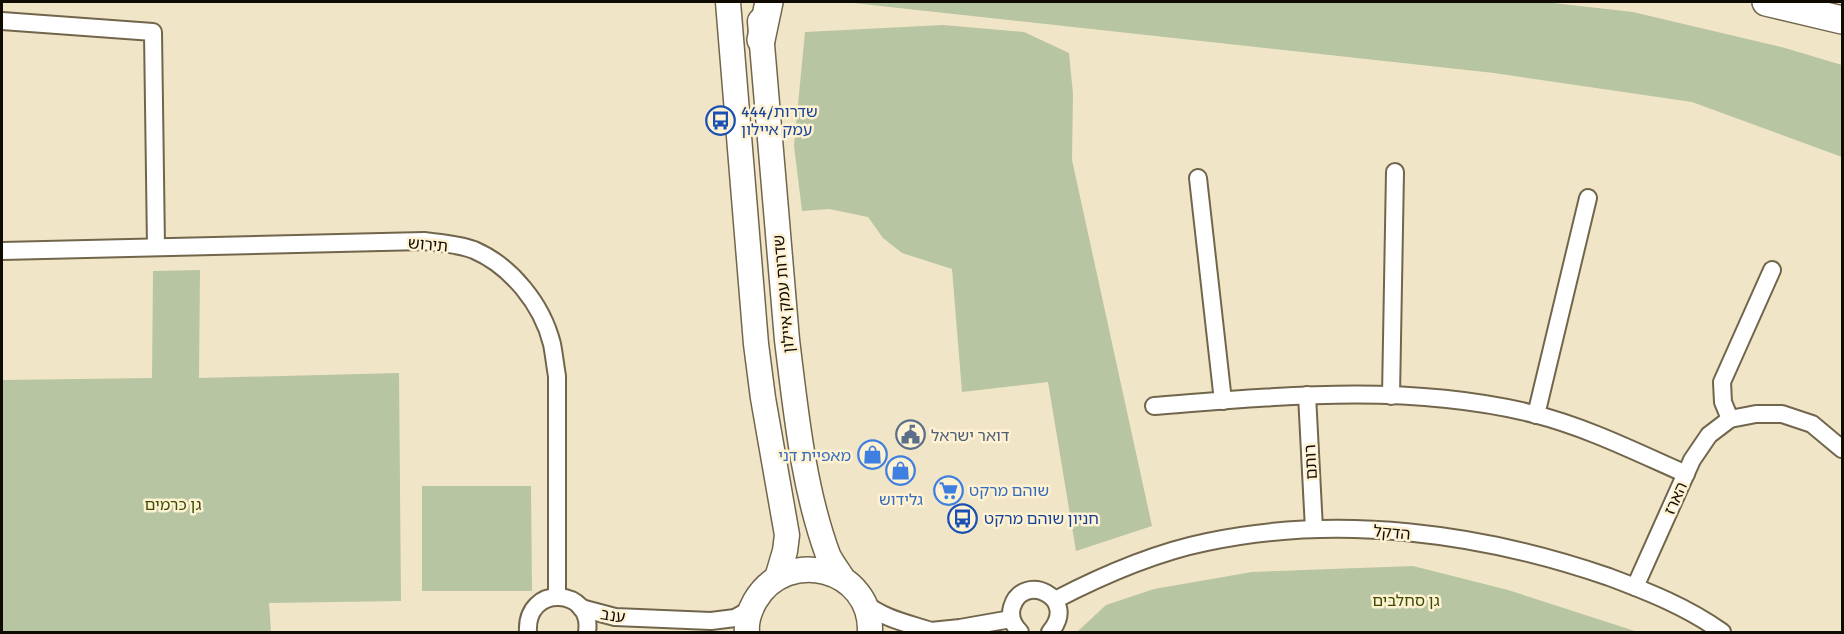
<svg xmlns="http://www.w3.org/2000/svg" width="1844" height="634" font-family="Signika,'Noto Sans Hebrew',sans-serif">
<style>
.green{fill:#b7c5a2}
.lines{fill:none;stroke-linecap:round;stroke-linejoin:round}
.minor-casing{stroke:#71664c;stroke-width:20}
.secondary-casing{stroke:#71664c;stroke-width:27}
.primary-casing{stroke:#71664c;stroke-width:30}
.minor{stroke:#fff;stroke-width:16}
.secondary{stroke:#fff;stroke-width:24}
.primary{stroke:#fff;stroke-width:27}
.labels{text-anchor:middle;stroke-width:5;stroke-linejoin:round;paint-order:stroke}
.transit-label{font-size:16px;fill:#164399;stroke:#fef2d3;text-anchor:start}
.street-label{font-size:16px;fill:#0f0b03;stroke:#fef2d3}
.service-label{font-size:16px;fill:#4e5e75;stroke:#fef2d3;text-anchor:start}
.shop-label{font-size:16px;fill:#366cbe;stroke:#fef2d3;text-anchor:end}
.park-label{font-size:16px;fill:#3a4d02;stroke:#fef2d3}
</style>
<rect width="100%" height="100%" fill="#f1e5c7"/>
<g class="green">
<path d="M 844,2 L 1544,2 L 1633,12 L 1785,48 L 1842,65 L 1842,157 L 1692,102 L 1494,73 Z"/>
<path d="M 943,25 L 1024,32 L 1069,53 L 1073,94 L 1072,160 L 1152,526 L 1076,551 L 1048,382 L 962,392 L 952,269 L 902,253 L 883,238 L 868,217 L 829,209 L 802,211 L 794,146 L 805,32 Z"/>
<path d="M 200,270 L 199,378 L 399,373 L 401,601 L 269,603 L 271,632 L 2,632 L 2,380 L 152,378 L 153,271 Z"/>
<path d="M 422,486 L 531,486 L 532,591 L 422,591 Z"/>
<path d="M 1413,566 L 1508,590 L 1638,632 L 1077,632 L 1106,605 L 1154,589 L 1252,572 Z"/>
</g>
<g class="lines">
<defs>
<g id="minor">
<path d="M 2,21 L 153,32 L 156,247"/>
<path d="M 1198,178 L 1223,401"/>
<path d="M 2,251 L 424,241 C 440,243 459,244 474,250 C 511,266 542,304 552,344 C 554,354 555,365 557,376 L 557,597"/>
<path d="M 1307,395 L 1314,529"/>
<path d="M 1391,396 L 1395,172"/>
<path d="M 1154,406 C 1280,396 1409,383 1534,414 C 1586,427 1636,452 1686,474"/>
<path d="M 1536,415 L 1588,198"/>
<path d="M 1730,419 L 1723,402 L 1722,382 L 1772,270"/>
<path d="M 1635,587 L 1692,460 L 1709,435 L 1730,419 L 1756,414 L 1782,414 L 1812,424 L 1842,449"/>
<path d="M 1055,600 C 1103,575 1153,553 1207,542 C 1339,514 1482,533 1609,577 C 1649,592 1687,607 1722,632"/>
<path d="M 863,602 C 884,619 907,623 931,631"/>
<path d="M 581,608 L 615,617 L 711,621 L 735,618 L 751,609"/>
<path d="M 528,632 C 525,583 594,588 587,632"/>
<path d="M 921,632 L 960,628 L 1011,619"/>
<path d="M 1020,632 C 1013,625 1009,617 1012,607 C 1023,571 1080,598 1050,632"/>
</g>
<g id="secondary">
<path d="M 728,2 L 756,344 L 763,398 L 787,535 L 785,551 L 777,578"/>
<path d="M 760,21 L 787,340 C 796,412 803,487 828,555 C 832,563 838,571 843,579"/>
<path d="M 747,632 C 746,622 750,610 755,601 C 787,546 872,568 870,632"/>
</g>
<g id="primary">
<path d="M 1766,2 L 1842,20"/>
<path d="M 761,40 L 769,2"/>
</g>
</defs>
<use href="#minor" class="minor-casing"/>
<use href="#secondary" class="secondary-casing"/>
<use href="#primary" class="primary-casing"/>
<use href="#minor" class="minor"/>
<use href="#secondary" class="secondary"/>
<use href="#primary" class="primary"/>
</g>
<defs>
<symbol id="bus-ring" viewBox="-11 -11 22 22"><circle r="9.5" fill="#fef2d3" stroke="#1a4fb4" stroke-width="1.5"/><path d="M-5-6H5V4H4V6H2V4H-2V6H-4V4H-5ZM-3.5-4V0h7V-4ZM-3.5 1.2v1.5H-2V1.2ZM2 1.2v1.5H3.5V1.2Z" fill="#1a4fb4"/></symbol>
<symbol id="civic-ring" viewBox="-11 -11 22 22"><circle r="9.5" fill="#fef2d3" stroke="#5c6f8a" stroke-width="1.5"/><path d="M-.6-6.5H3V-4.5H.6V-3L4-1V1h2V6H-6V1h2V-1L-.6-3ZM-1.2 2.5V6h2.4V2.5Z" fill="#5c6f8a"/></symbol>
<symbol id="shop-ring" viewBox="-11 -11 22 22"><circle r="9.5" fill="#fef2d3" stroke="#3f7fe0" stroke-width="1.5"/><path d="M-5-2.5h2.3a2.7 3.5 0 0 1 5.4 0H5L5.5 6h-11ZM-1.5-2.5h3a1.5 2.3 0 0 0-3 0Z" fill="#3f7fe0"/></symbol>
<symbol id="supermarket-ring" viewBox="-11 -11 22 22"><circle r="9.5" fill="#fef2d3" stroke="#3f7fe0" stroke-width="1.5"/><path d="M-6-5.5h2.5l.6 2H6L4.5 2H-2.5L-4.4-4H-6ZM-1.5 3.2a1.3 1.3 0 1 0 .1 0ZM3 3.2a1.3 1.3 0 1 0 .1 0Z" fill="#3f7fe0"/></symbol>
</defs>
<g fill-rule="evenodd">
<use href="#bus-ring" x="704" y="104" width="33" height="33"/>
<use href="#civic-ring" x="894" y="418" width="33" height="33"/>
<use href="#shop-ring" x="856" y="438" width="33" height="33"/>
<use href="#shop-ring" x="884" y="454" width="33" height="33"/>
<use href="#supermarket-ring" x="932" y="474" width="33" height="33"/>
<use href="#bus-ring" x="946" y="502" width="33" height="33"/>
</g>
<g class="labels">
<g class="transit-label">
<text x="741" y="117">444/שדרות<tspan x="741" dy="18">עמק איילון</tspan></text>
<text x="984" y="524">חניון שוהם מרקט</text>
</g>
<g class="street-label">
<text transform="translate(428 244) rotate(5)" y="6">תירוש</text>
<text transform="translate(783 294) rotate(-95)" y="6">שדרות עמק איילון</text>
<text transform="translate(1310 462) rotate(-93)" y="6">רותם</text>
<text transform="translate(1675 498) rotate(-66)" y="6">הארז</text>
<text transform="translate(1392 532) rotate(5)" y="6">הדקל</text>
<text transform="translate(613 615) rotate(9)" y="6">ענב</text>
</g>
<g class="service-label">
<text x="931" y="441">דואר ישראל</text>
</g>
<g class="shop-label">
<text x="851" y="461">מאפיית דני</text>
<text x="969" y="496" text-anchor="start">שוהם מרקט</text>
<text x="901" y="505" text-anchor="middle">גלידוש</text>
</g>
<g class="park-label">
<text x="173" y="510">גן כרמים</text>
<text x="1406" y="606">גן סחלבים</text>
</g>
</g>
<rect width="1844" height="634" fill="none" stroke="#0f0b03" stroke-width="6"/>
</svg>
